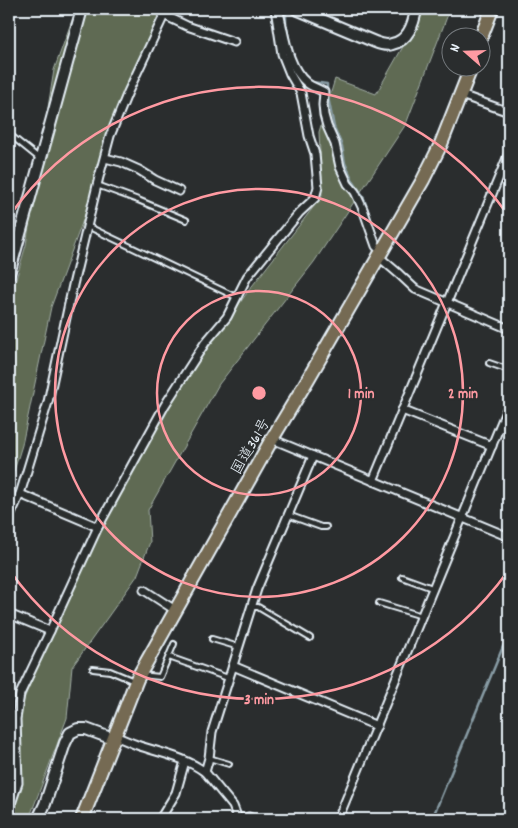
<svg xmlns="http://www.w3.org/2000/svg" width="518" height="828" font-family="Dekko,'Klee One',sans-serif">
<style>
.green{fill:#5e6b53;stroke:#a3aea6}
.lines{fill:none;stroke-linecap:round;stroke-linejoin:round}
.stream{stroke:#889ca5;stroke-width:2.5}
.lane-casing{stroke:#e8f1f8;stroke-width:8}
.street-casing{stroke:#e8f1f8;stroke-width:11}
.secondary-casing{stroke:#e8f1f8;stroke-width:14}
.highway-casing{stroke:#e8f1f8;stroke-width:16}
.lane{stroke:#2a2d2e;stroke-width:4}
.street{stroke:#2a2d2e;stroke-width:7}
.secondary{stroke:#2a2d2e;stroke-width:10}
.highway{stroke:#746b52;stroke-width:12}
.ring{fill:none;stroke:#ff9aa2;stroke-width:2.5}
.labels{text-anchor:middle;stroke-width:4;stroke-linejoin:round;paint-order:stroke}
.street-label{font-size:15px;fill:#e8f1f8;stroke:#2a2d2e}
.centre{fill:#ff9aa2;stroke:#2a2d2e;stroke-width:2.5}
.ring-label{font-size:15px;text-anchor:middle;font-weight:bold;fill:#ff9aa2;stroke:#2a2d2e;stroke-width:4;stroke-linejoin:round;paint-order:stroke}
</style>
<rect width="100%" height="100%" fill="#2a2d2e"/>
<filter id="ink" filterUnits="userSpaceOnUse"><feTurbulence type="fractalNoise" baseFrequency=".02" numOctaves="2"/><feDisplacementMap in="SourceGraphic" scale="10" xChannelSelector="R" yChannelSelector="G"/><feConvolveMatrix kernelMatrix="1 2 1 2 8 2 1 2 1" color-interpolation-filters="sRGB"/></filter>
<g filter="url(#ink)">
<g class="green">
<path d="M 76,9 L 161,9 L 51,307 L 22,445 L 9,487 L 9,303 L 26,245 L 54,70 Z"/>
<path d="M 413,9 L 450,9 L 406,124 L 314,262 L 219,384 L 148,510 L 150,542 L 137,576 L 72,667 L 67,718 L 29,819 L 9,819 L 9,768 L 24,699 L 63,601 L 104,513 L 137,449 L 249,290 L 322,196 L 319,132 L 335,79 L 376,94 L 413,29 Z"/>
</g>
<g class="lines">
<g class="stream">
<path d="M 286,14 L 286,24 L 291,49"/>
<path d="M 308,80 L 312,82 L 327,84 L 327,92 L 334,127 L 342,146 L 345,163 L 353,181 L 363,196 L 378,241"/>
<path d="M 407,276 L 419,287"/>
<path d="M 484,315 L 509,325"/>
<path d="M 432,819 L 509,632"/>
</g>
<defs>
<g id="lane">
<path d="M 9,134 L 40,159"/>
<path d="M 97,185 L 138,200 L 186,220"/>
<path d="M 87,226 L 236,297"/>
<path d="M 489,363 L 509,370"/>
<path d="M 288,515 L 321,527 L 326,527"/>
<path d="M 402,577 L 432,588"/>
<path d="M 379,603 L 422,616"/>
<path d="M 251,607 L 258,607 L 310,638"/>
<path d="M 212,639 L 239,647"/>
<path d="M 169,657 L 228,678"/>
<path d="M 93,669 L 110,671 L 134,681"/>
<path d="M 141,675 L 160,677 L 174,644"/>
<path d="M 209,758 L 229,764"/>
</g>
<g id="street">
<path d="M 279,12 C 285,36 287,66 307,83 C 312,87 319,89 324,92 L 323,105 L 324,115 L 327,126 L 335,144 L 340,167 L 348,184 L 355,192 L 363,209 L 376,246 L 381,251"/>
<path d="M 164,15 L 187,26 L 234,42"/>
<path d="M 461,95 L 509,112"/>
<path d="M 105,158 L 121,162 L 139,170 L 155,180 L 179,191"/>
<path d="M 378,256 L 399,274 L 415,289 L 509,329"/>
<path d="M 402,410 L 492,446"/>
<path d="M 500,427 L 509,431"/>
<path d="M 272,439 L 509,537"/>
<path d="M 373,481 L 509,153"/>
<path d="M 20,494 L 98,527"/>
<path d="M 9,516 L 11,514 L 20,494 L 48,402 L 73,285 L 99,177 L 110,136 L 128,92 L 167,9"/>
<path d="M 144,590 L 175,610"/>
<path d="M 9,614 L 50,631"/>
<path d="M 233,666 L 377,726"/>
<path d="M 115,736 C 122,739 129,742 137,745 C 160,753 185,757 205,772"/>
<path d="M 9,810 L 18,783 L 16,719 L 20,694 L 50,631 L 98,527 L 165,405 L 205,343 L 227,317 L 247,277 L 299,213 L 315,198 L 318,187 L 315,154 L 309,136 L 301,93 L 290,74 L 282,54 L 275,9"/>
<path d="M 160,819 L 176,793 L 185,761"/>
<path d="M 238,819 L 233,806 L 205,772 L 209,758 L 212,732 L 257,589 L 313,456"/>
<path d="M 243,819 L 249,817 L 254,819"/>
<path d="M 338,819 L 509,404"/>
</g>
<g id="secondary">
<path d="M 296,9 L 375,42 C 380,44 387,46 392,44 C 408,41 414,23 416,9"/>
<path d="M 9,274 L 82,9"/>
<path d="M 38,819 L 45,804 L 65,743 L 70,733 L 78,729 L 86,729 L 113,739"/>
</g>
<g id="highway">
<path d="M 480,40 L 492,9"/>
<path d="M 82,819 L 137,679 L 272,439 L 308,379 L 423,180 L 441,144 L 471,68"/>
</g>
</defs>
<use href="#lane" class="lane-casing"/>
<use href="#street" class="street-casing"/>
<use href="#secondary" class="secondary-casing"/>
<use href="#highway" class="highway-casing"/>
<use href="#lane" class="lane"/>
<use href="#street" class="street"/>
<use href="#secondary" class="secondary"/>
<use href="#highway" class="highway"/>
</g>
</g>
<g class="ring">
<circle cx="259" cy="393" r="102"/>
<circle cx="259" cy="393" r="204"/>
<path d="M508 571A306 306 0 0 1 10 571M10 215A306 306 0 0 1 508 215"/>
</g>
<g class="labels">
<g class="street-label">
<text transform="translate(250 446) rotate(-60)" y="5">国道361号</text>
</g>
</g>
<circle cx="259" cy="393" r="8" class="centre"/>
<g class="ring-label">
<text x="361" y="398">1 min</text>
<text x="463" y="398">2 min</text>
<text x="259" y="704">3 min</text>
</g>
<rect width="518" height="828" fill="none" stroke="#2a2d2e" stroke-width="30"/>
<rect x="15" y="15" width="488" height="798" fill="none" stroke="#e8f1f8" stroke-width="2" filter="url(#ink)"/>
<g transform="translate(466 52) rotate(290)"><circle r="24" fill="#2a2d2e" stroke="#767b7f"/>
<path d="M0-4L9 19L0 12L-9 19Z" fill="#ff9aa2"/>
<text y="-8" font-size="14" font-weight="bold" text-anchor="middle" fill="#e8f1f8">N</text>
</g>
</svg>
